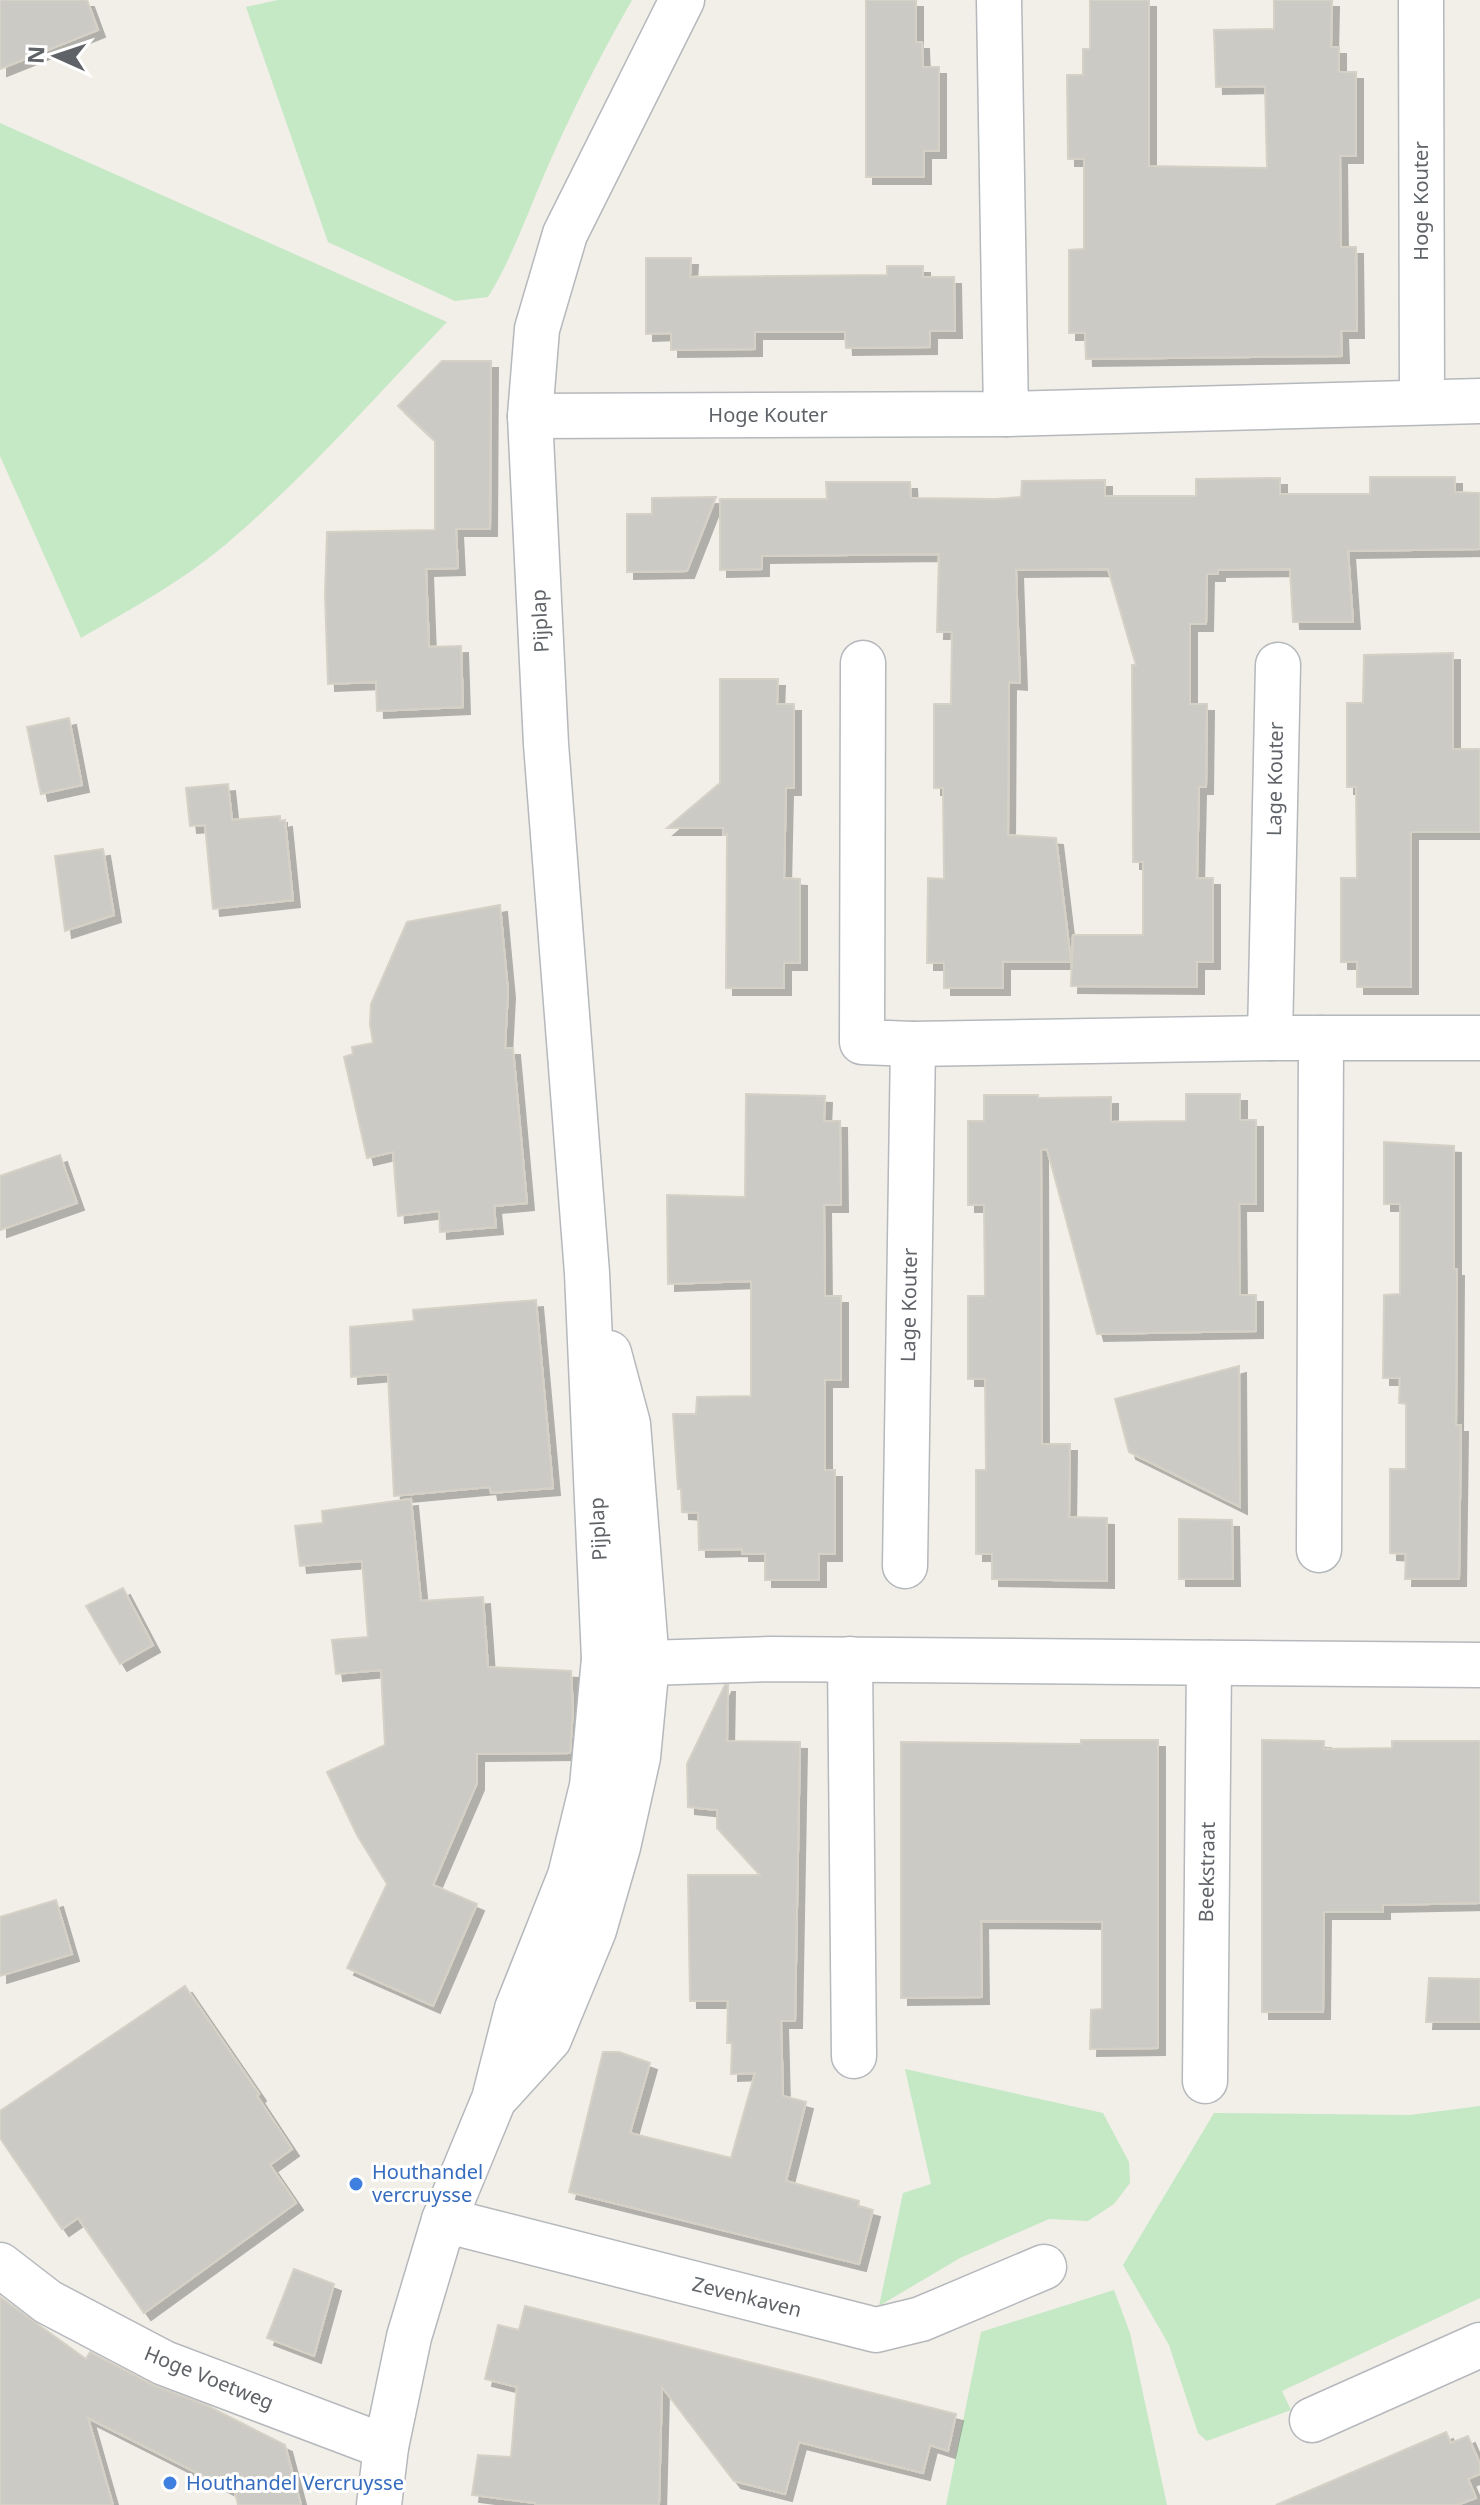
<svg xmlns="http://www.w3.org/2000/svg" width="1480" height="2505" font-family="'Noto Sans',sans-serif">
<style>
.green{fill:#c5e8c5}
.building{fill:#cccac5;stroke:#d6d1c6;stroke-width:2;filter:url(#shadow)}
.lines{fill:none;stroke-linecap:round;stroke-linejoin:round}
.street-casing{stroke:#b5b8bc;stroke-width:47}
.street{stroke:#fff;stroke-width:44}
.shop-dot{fill:#3f7fe0;stroke:#fff;stroke-width:3}
.labels{text-anchor:middle;stroke-width:6;stroke-linejoin:round;paint-order:stroke}
.street-label{font-size:20px;fill:#5f6368;stroke:#fff}
.shop-label{font-size:20px;fill:#366cbe;stroke:#fff;text-anchor:start}
</style>
<defs>
<filter id="shadow"><feDropShadow dx="7" dy="7" stdDeviation="0" flood-color="#0004"/></filter>
</defs>
<rect width="100%" height="100%" fill="#f1efe8"/>
<g class="green">
<path d="M 278,0 L 632,0 C 600,56 570,115 544,175 C 526,217 512,258 488,297 L 455,301 L 328,242 L 246,7 Z"/>
<path d="M 0,123 L 447,322 C 377,395 310,472 233,538 C 188,578 133,608 81,638 L 0,456 Z"/>
<path d="M 905,2069 L 1103,2113 L 1129,2162 L 1130,2183 L 1114,2204 L 1088,2221 L 1049,2219 L 960,2258 L 879,2306 L 903,2193 L 931,2184 Z"/>
<path d="M 1480,2106 L 1480,2298 L 1282,2391 L 1291,2410 L 1207,2441 L 1198,2433 L 1169,2345 L 1123,2265 L 1214,2113 L 1410,2115 Z"/>
<path d="M 1114,2290 L 1130,2333 L 1167,2505 L 946,2505 L 981,2332 Z"/>
</g>
<g class="building">
<path d="M 0,0 L 87,0 L 98,30 L 0,69 Z"/>
<path d="M 866,0 L 916,0 L 916,42 L 922,42 L 923,67 L 939,67 L 939,151 L 924,151 L 924,177 L 866,177 Z"/>
<path d="M 1090,0 L 1149,0 L 1149,166 L 1267,168 L 1265,86 L 1216,87 L 1214,30 L 1274,29 L 1274,0 L 1332,0 L 1331,47 L 1339,47 L 1339,72 L 1356,72 L 1356,156 L 1340,156 L 1341,247 L 1356,247 L 1357,331 L 1341,331 L 1342,356 L 1086,359 L 1085,333 L 1069,333 L 1069,250 L 1084,249 L 1084,159 L 1068,159 L 1067,75 L 1083,75 L 1083,49 L 1090,49 Z"/>
<path d="M 646,258 L 691,258 L 690,277 L 887,275 L 887,266 L 923,266 L 923,277 L 954,277 L 955,331 L 930,331 L 930,347 L 846,348 L 845,332 L 755,332 L 755,349 L 671,350 L 671,333 L 646,334 Z"/>
<path d="M 442,361 L 491,361 L 490,529 L 456,529 L 458,568 L 426,569 L 429,647 L 461,646 L 463,707 L 377,711 L 376,682 L 328,684 L 325,595 L 327,532 L 435,530 L 435,441 L 398,406 Z"/>
<path d="M 1370,477 L 1455,477 L 1455,492 L 1480,493 L 1480,549 L 1348,551 L 1353,622 L 1293,622 L 1290,569 L 1218,570 L 1218,574 L 1207,574 L 1206,624 L 1190,624 L 1190,704 L 1207,704 L 1206,787 L 1199,787 L 1197,878 L 1213,878 L 1213,962 L 1197,962 L 1197,987 L 1071,986 L 1073,935 L 1143,935 L 1143,862 L 1133,862 L 1132,665 L 1136,665 L 1108,569 L 1016,570 L 1020,683 L 1009,682 L 1008,835 L 1056,838 L 1071,962 L 1003,962 L 1003,988 L 944,988 L 944,963 L 927,963 L 928,878 L 944,879 L 943,788 L 934,788 L 934,704 L 951,704 L 952,632 L 937,632 L 939,554 L 762,556 L 762,569 L 720,570 L 720,499 L 827,499 L 826,482 L 910,482 L 911,498 L 996,499 L 1021,497 L 1022,481 L 1105,480 L 1105,496 L 1196,496 L 1196,479 L 1280,478 L 1280,494 L 1370,494 Z"/>
<path d="M 716,497 L 687,571 L 627,572 L 627,514 L 652,514 L 652,498 Z"/>
<path d="M 1453,653 L 1453,749 L 1480,749 L 1480,832 L 1411,832 L 1411,987 L 1357,987 L 1357,962 L 1341,962 L 1341,878 L 1357,878 L 1356,787 L 1347,787 L 1347,703 L 1363,703 L 1364,655 Z"/>
<path d="M 720,679 L 778,679 L 777,704 L 794,704 L 794,788 L 786,788 L 784,878 L 800,879 L 800,963 L 784,963 L 784,988 L 726,988 L 727,834 L 723,835 L 723,828 L 667,828 L 720,783 Z"/>
<path d="M 69,718 L 82,785 L 41,794 L 27,727 Z"/>
<path d="M 228,784 L 232,820 L 280,816 L 280,821 L 285,820 L 293,900 L 213,909 L 205,825 L 190,826 L 186,788 Z"/>
<path d="M 103,849 L 114,915 L 65,931 L 55,856 Z"/>
<path d="M 500,905 L 508,991 L 505,1048 L 513,1048 L 527,1203 L 494,1206 L 496,1227 L 440,1232 L 439,1211 L 398,1216 L 393,1152 L 367,1158 L 344,1057 L 353,1054 L 352,1047 L 373,1043 L 370,1024 L 371,1004 L 407,922 Z"/>
<path d="M 746,1094 L 825,1096 L 824,1121 L 840,1121 L 841,1205 L 824,1205 L 825,1296 L 841,1296 L 841,1380 L 825,1380 L 825,1470 L 835,1470 L 835,1554 L 819,1554 L 819,1580 L 765,1580 L 765,1554 L 742,1554 L 742,1549 L 699,1550 L 698,1513 L 682,1512 L 681,1489 L 678,1489 L 673,1414 L 696,1414 L 697,1397 L 751,1396 L 751,1281 L 668,1284 L 667,1195 L 745,1197 Z"/>
<path d="M 1186,1094 L 1240,1094 L 1240,1120 L 1256,1120 L 1256,1204 L 1239,1204 L 1240,1295 L 1256,1295 L 1256,1331 L 1097,1334 L 1047,1149 L 1041,1150 L 1042,1444 L 1070,1444 L 1069,1517 L 1107,1518 L 1107,1581 L 992,1579 L 992,1554 L 976,1554 L 976,1470 L 986,1470 L 985,1379 L 968,1379 L 968,1296 L 985,1296 L 984,1205 L 968,1205 L 968,1121 L 984,1121 L 984,1095 L 1038,1095 L 1038,1098 L 1111,1097 L 1111,1122 L 1186,1121 Z"/>
<path d="M 1384,1142 L 1454,1146 L 1454,1269 L 1457,1269 L 1456,1425 L 1461,1425 L 1459,1579 L 1405,1579 L 1406,1554 L 1390,1553 L 1390,1469 L 1406,1469 L 1406,1404 L 1399,1403 L 1400,1378 L 1383,1378 L 1384,1295 L 1400,1294 L 1400,1204 L 1384,1204 Z"/>
<path d="M 60,1155 L 77,1203 L 0,1230 L 0,1176 Z"/>
<path d="M 536,1300 L 553,1488 L 491,1493 L 490,1487 L 394,1496 L 388,1374 L 351,1377 L 350,1327 L 414,1321 L 413,1310 Z"/>
<path d="M 1239,1366 L 1240,1507 L 1129,1452 L 1115,1399 Z"/>
<path d="M 411,1499 L 421,1601 L 483,1597 L 488,1667 L 571,1671 L 573,1710 L 570,1753 L 477,1754 L 477,1783 L 433,1885 L 477,1904 L 433,2006 L 347,1968 L 387,1884 L 357,1835 L 327,1772 L 385,1745 L 381,1670 L 336,1674 L 332,1640 L 368,1637 L 362,1561 L 300,1566 L 295,1526 L 323,1523 L 322,1511 Z"/>
<path d="M 1179,1519 L 1232,1520 L 1233,1579 L 1179,1579 Z"/>
<path d="M 123,1588 L 153,1645 L 120,1664 L 86,1606 Z"/>
<path d="M 725,1685 L 728,1685 L 727,1741 L 800,1742 L 795,2021 L 781,2021 L 783,2096 L 806,2102 L 786,2181 L 859,2201 L 858,2206 L 873,2210 L 859,2264 L 569,2192 L 603,2052 L 619,2052 L 650,2063 L 630,2133 L 731,2158 L 755,2073 L 731,2074 L 732,2043 L 727,2043 L 728,2001 L 690,2001 L 688,1875 L 760,1875 L 717,1828 L 717,1810 L 688,1807 L 687,1764 Z"/>
<path d="M 1081,1740 L 1158,1740 L 1158,2048 L 1090,2049 L 1091,2010 L 1102,2009 L 1102,1922 L 981,1921 L 982,1997 L 901,1998 L 901,1742 L 1081,1744 Z"/>
<path d="M 1262,1740 L 1324,1741 L 1324,1749 L 1392,1748 L 1392,1741 L 1480,1741 L 1480,1903 L 1383,1905 L 1383,1912 L 1324,1912 L 1323,2012 L 1262,2012 Z"/>
<path d="M 56,1900 L 72,1954 L 0,1976 L 0,1917 Z"/>
<path d="M 1429,1978 L 1480,1979 L 1480,2022 L 1426,2022 Z"/>
<path d="M 185,1986 L 259,2094 L 257,2096 L 292,2149 L 270,2165 L 296,2203 L 144,2313 L 78,2218 L 62,2229 L 0,2138 L 0,2111 Z"/>
<path d="M 294,2269 L 334,2284 L 314,2356 L 267,2338 Z"/>
<path d="M 0,2297 L 86,2359 L 90,2352 L 153,2385 L 208,2406 L 285,2445 L 301,2505 L 238,2505 L 235,2492 L 88,2418 L 113,2505 L 0,2505 Z"/>
<path d="M 525,2306 L 956,2414 L 948,2451 L 930,2445 L 923,2473 L 799,2442 L 785,2494 L 734,2481 L 662,2387 L 659,2505 L 535,2505 L 535,2503 L 472,2495 L 478,2455 L 511,2457 L 517,2387 L 485,2379 L 498,2325 L 519,2330 Z"/>
<path d="M 1446,2432 L 1451,2443 L 1468,2436 L 1480,2464 L 1480,2474 L 1468,2479 L 1476,2498 L 1457,2505 L 1276,2505 Z"/>
</g>
<g class="lines">
<defs>
<g id="street">
<path d="M 999,0 L 1006,414"/>
<path d="M 1421,0 L 1422,402"/>
<path d="M 530,416 L 1006,414 L 1480,401"/>
<path d="M 863,663 L 862,1042 L 913,1044 L 1270,1038 L 1480,1038"/>
<path d="M 1270,1038 L 1278,665"/>
<path d="M 1319,1550 L 1321,1038"/>
<path d="M 905,1566 L 913,1044"/>
<path d="M 604,1659 L 647,1663 L 770,1659 L 1480,1665"/>
<path d="M 850,1659 L 854,2056"/>
<path d="M 1205,2081 L 1209,1663"/>
<path d="M 499,2094 L 549,2039 L 594,1930 L 618,1847 L 638,1757 L 647,1663 L 628,1424 L 609,1353"/>
<path d="M 444,2220 L 876,2330 L 921,2319 L 1044,2267"/>
<path d="M 0,2265 L 48,2302 L 164,2363 L 386,2447"/>
<path d="M 1312,2420 L 1480,2345"/>
<path d="M 379,2505 L 386,2447 L 409,2337 L 444,2220 L 494,2099 L 517,2009 L 570,1876 L 592,1786 L 604,1659 L 587,1273 L 546,744 L 530,416 L 537,329 L 565,234 L 682,0"/>
</g>
</defs>
<use href="#street" class="street-casing"/>
<use href="#street" class="street"/>
</g>
<g class="shop-dot">
<circle cx="356" cy="2184" r="8"/>
<circle cx="170" cy="2483" r="8"/>
</g>
<g class="labels">
<g class="street-label">
<text transform="translate(1421 201) rotate(-90)" y="7">Hoge Kouter</text>
<text x="768" y="422">Hoge Kouter</text>
<text transform="translate(540 621) rotate(-93)" y="7">Pijplap</text>
<text transform="translate(1275 779) rotate(-89)" y="7">Lage Kouter</text>
<text transform="translate(909 1305) rotate(-89)" y="7">Lage Kouter</text>
<text transform="translate(598 1529) rotate(-93)" y="7">Pijplap</text>
<text transform="translate(1207 1872) rotate(-89)" y="7">Beekstraat</text>
<text transform="translate(747 2297) rotate(14)" y="7">Zevenkaven</text>
<text transform="translate(209 2378) rotate(22)" y="7">Hoge Voetweg</text>
</g>
<g class="shop-label">
<text x="372" y="2179">Houthandel<tspan x="372" dy="23">vercruysse</tspan></text>
<text x="186" y="2490">Houthandel Vercruysse</text>
</g>
</g>
<g transform="translate(56 56) rotate(273)" stroke="#ffffff" stroke-width="6" paint-order="stroke">
<path d="M0-6L14 30L0 20L-14 30Z" fill="#5f6368"/>
<text y="-12" font-size="22" font-weight="bold" text-anchor="middle" fill="#5f6368">N</text>
</g>
</svg>
